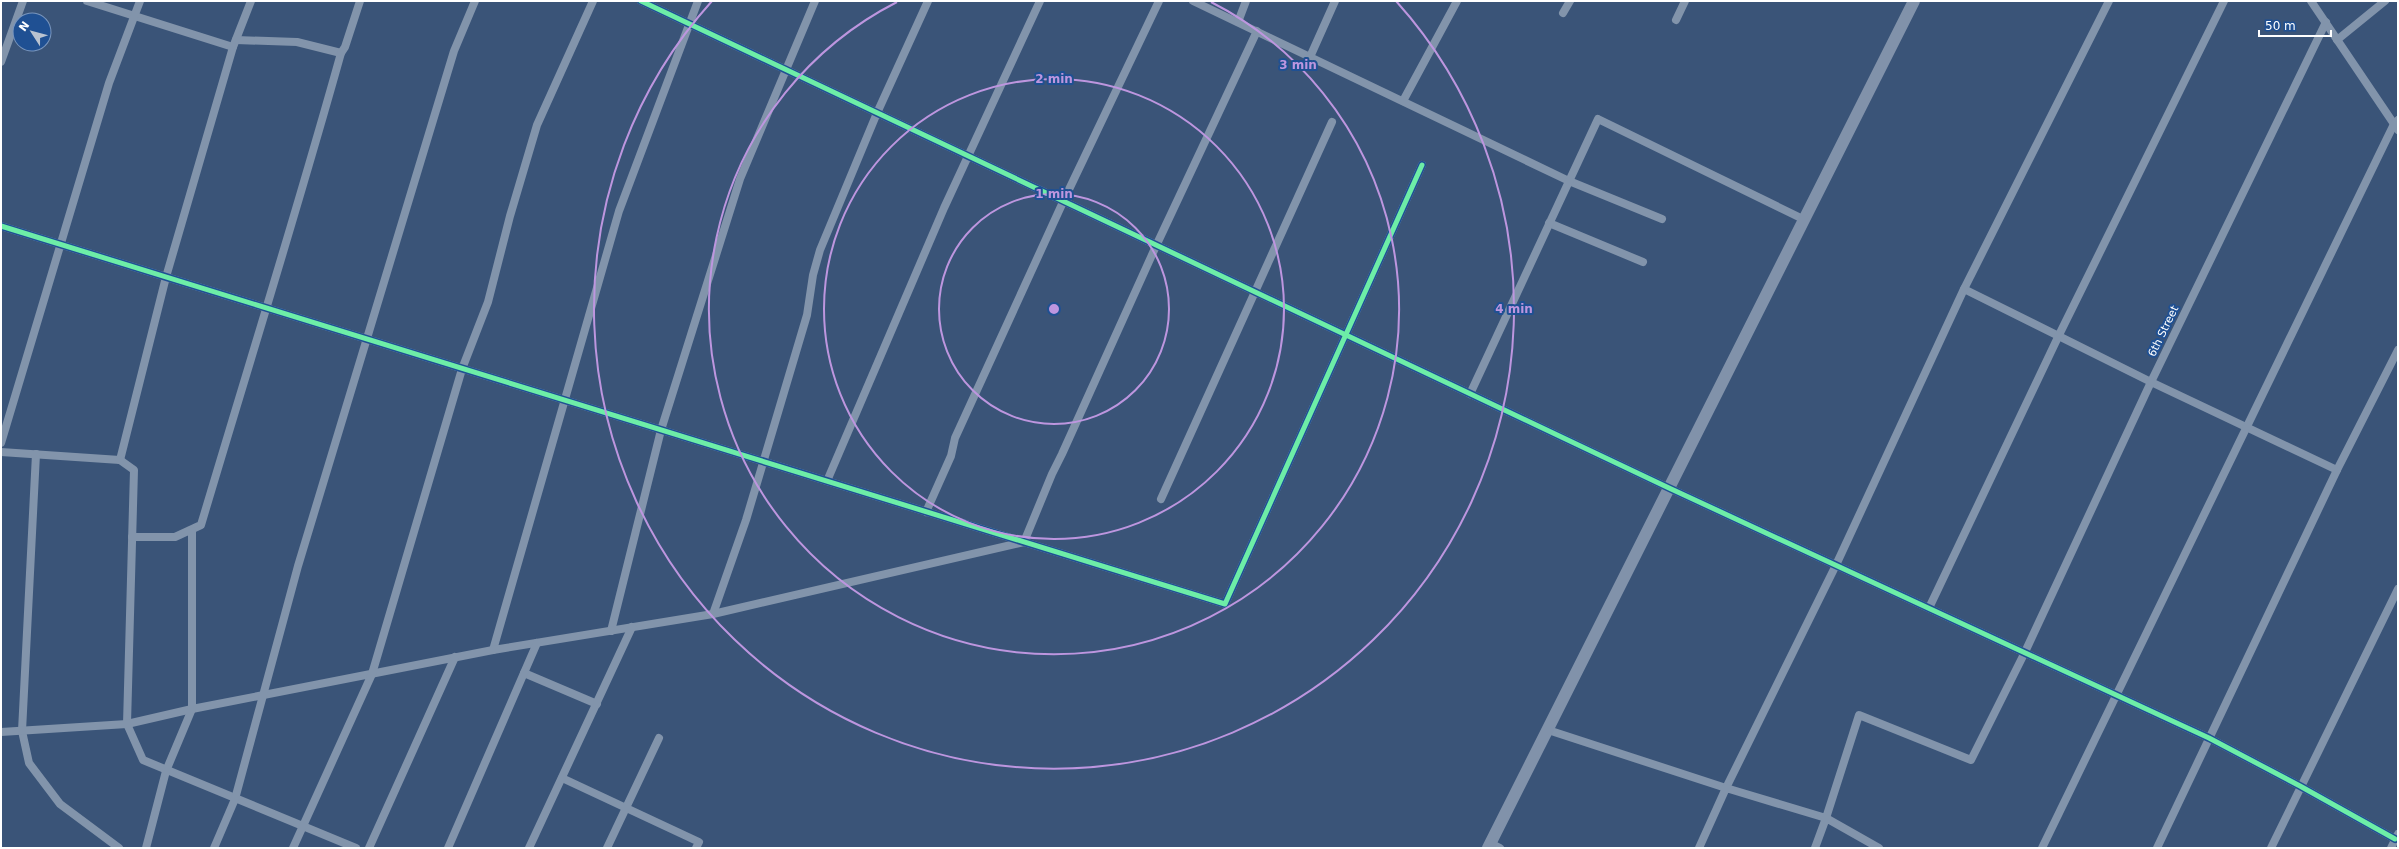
<svg xmlns="http://www.w3.org/2000/svg" width="2399" height="849" font-family="'DejaVu Sans',sans-serif">
<style>
.lines{fill:none;stroke-linecap:round;stroke-linejoin:round}
.minor{stroke:#8294ab;stroke-width:8}
.primary{stroke:#8192aa;stroke-width:12}
.cycleway-casing{stroke:#1f5093;stroke-width:8}
.cycleway{stroke:#6deda7;stroke-width:5}
.ring{fill:none;stroke:#bd96df;stroke-width:2}
.labels{text-anchor:middle;stroke-width:4;stroke-linejoin:round;paint-order:stroke}
.street-label{font-size:11px;fill:#fff;stroke:#1f5093}
.centre{fill:#bd96df;stroke:#1f5093;stroke-width:2}
.ring-label{font-size:12px;text-anchor:middle;font-weight:bold;fill:#bd96df;stroke:#1f5093;stroke-width:4;stroke-linejoin:round;paint-order:stroke}
</style>
<rect width="100%" height="100%" fill="#3a5478"/>
<g class="lines">
<g class="minor">
<path d="M 87,1 L 233,47"/>
<path d="M 641,1 L 1669,488 L 2209,738 L 2300,786 L 2395,839"/>
<path d="M 1193,1 L 1569,181 L 1662,219"/>
<path d="M 2311,1 L 2398,130"/>
<path d="M 1563,13 L 1570,1"/>
<path d="M 1676,20 L 1685,1"/>
<path d="M 1238,22 L 1246,1"/>
<path d="M 236,40 L 297,42 L 341,53"/>
<path d="M 2337,40 L 2385,1"/>
<path d="M 1310,57 L 1335,1"/>
<path d="M 1,62 L 23,1"/>
<path d="M 1403,101 L 1457,1"/>
<path d="M 1549,223 L 1643,262"/>
<path d="M 1,226 L 1225,604 L 1422,165"/>
<path d="M 1964,289 L 2151,382 L 2337,470"/>
<path d="M 1470,394 L 1598,119 L 1805,220"/>
<path d="M 1,443 L 109,83 L 140,1"/>
<path d="M 1,452 L 120,460 L 134,470 L 127,724 L 143,760 L 356,848"/>
<path d="M 36,454 L 22,731 L 29,763 L 60,804 L 119,848"/>
<path d="M 120,460 L 166,277 L 233,47 L 251,1"/>
<path d="M 827,481 L 944,208 L 1040,1"/>
<path d="M 1161,499 L 1332,122"/>
<path d="M 926,512 L 951,456 L 955,438 L 1063,202 L 1159,1"/>
<path d="M 132,537 L 175,537 L 201,525 C 248,367 297,211 341,53 L 345,47 L 360,1"/>
<path d="M 1929,608 L 2059,335 L 2224,1"/>
<path d="M 713,614 L 746,520 L 807,315 L 813,275 L 820,250 L 877,113 L 928,1"/>
<path d="M 611,631 L 661,430 L 740,179 L 815,1"/>
<path d="M 493,650 L 619,211 L 698,1"/>
<path d="M 524,673 L 597,704"/>
<path d="M 1548,730 L 1726,788 L 1836,565 L 1964,289 L 2109,1"/>
<path d="M 1,732 L 127,724 L 192,709 L 493,650 L 713,614 L 1024,542 L 1052,474 L 1062,454 L 1156,246 L 1257,31"/>
<path d="M 562,778 L 699,842 L 696,848"/>
<path d="M 1490,843 L 1500,848"/>
<path d="M 146,848 L 166,771 L 192,709 L 192,531"/>
<path d="M 214,848 L 235,799 L 298,566 L 454,51 L 475,1"/>
<path d="M 293,848 L 372,674 L 462,369 L 488,302 L 510,216 L 537,125 L 593,1"/>
<path d="M 369,848 L 455,657"/>
<path d="M 448,848 L 537,643"/>
<path d="M 529,848 L 632,627"/>
<path d="M 607,848 L 659,738"/>
<path d="M 1699,848 L 1726,788 L 1826,818 L 1859,715 L 1971,760 L 2025,652 L 2151,382 L 2326,22"/>
<path d="M 1815,848 L 1826,818 L 1879,848"/>
<path d="M 2042,848 L 2394,124 L 2398,120"/>
<path d="M 2157,848 L 2337,470 L 2398,350"/>
<path d="M 2271,848 L 2398,589"/>
<path d="M 2391,848 L 2398,834"/>
</g>
<path class="primary" d="M 1488,848 L 1914,1"/>
<defs>
<g id="cycleway">
<path d="M 641,1 L 1669,488 L 2209,738 L 2300,786 L 2395,839"/>
<path d="M 1,226 L 1225,604 L 1422,165"/>
</g>
</defs>
<use href="#cycleway" class="cycleway-casing"/>
<use href="#cycleway" class="cycleway"/>
</g>
<g class="ring">
<circle cx="1054" cy="309" r="115"/>
<circle cx="1054" cy="309" r="230"/>
<path d="M1211 2A345 345 0 1 1 897 2"/>
<path d="M1396 1A460 460 0 1 1 712 1"/>
</g>
<g class="labels">
<g class="street-label">
<text transform="translate(2163 331) rotate(-64)" y="4">6th Street</text>
</g>
</g>
<circle cx="1054" cy="309" r="6" class="centre"/>
<g class="ring-label">
<text x="1298" y="69">3 min</text>
<text x="1054" y="83">2 min</text>
<text x="1054" y="198">1 min</text>
<text x="1514" y="313">4 min</text>
</g>
<rect width="2399" height="849" fill="none" stroke="#ffffff" stroke-width="4"/>
<g transform="translate(32 32) rotate(306)"><circle r="19" fill="#1f5093" stroke="#7996be"/>
<path d="M0-3L7 15L0 10L-7 15Z" fill="#bac3d0"/>
<text y="-6" font-size="11" font-weight="bold" text-anchor="middle" fill="#ffffff">N</text>
</g>
<path d="M2259 30v6h72v-6" fill="none" stroke="#ffffff" stroke-width="2"/>
<text x="2265" y="30" font-size="12" fill="#ffffff" stroke="#1f5093" stroke-width="3" paint-order="stroke">50 m</text>
</svg>
